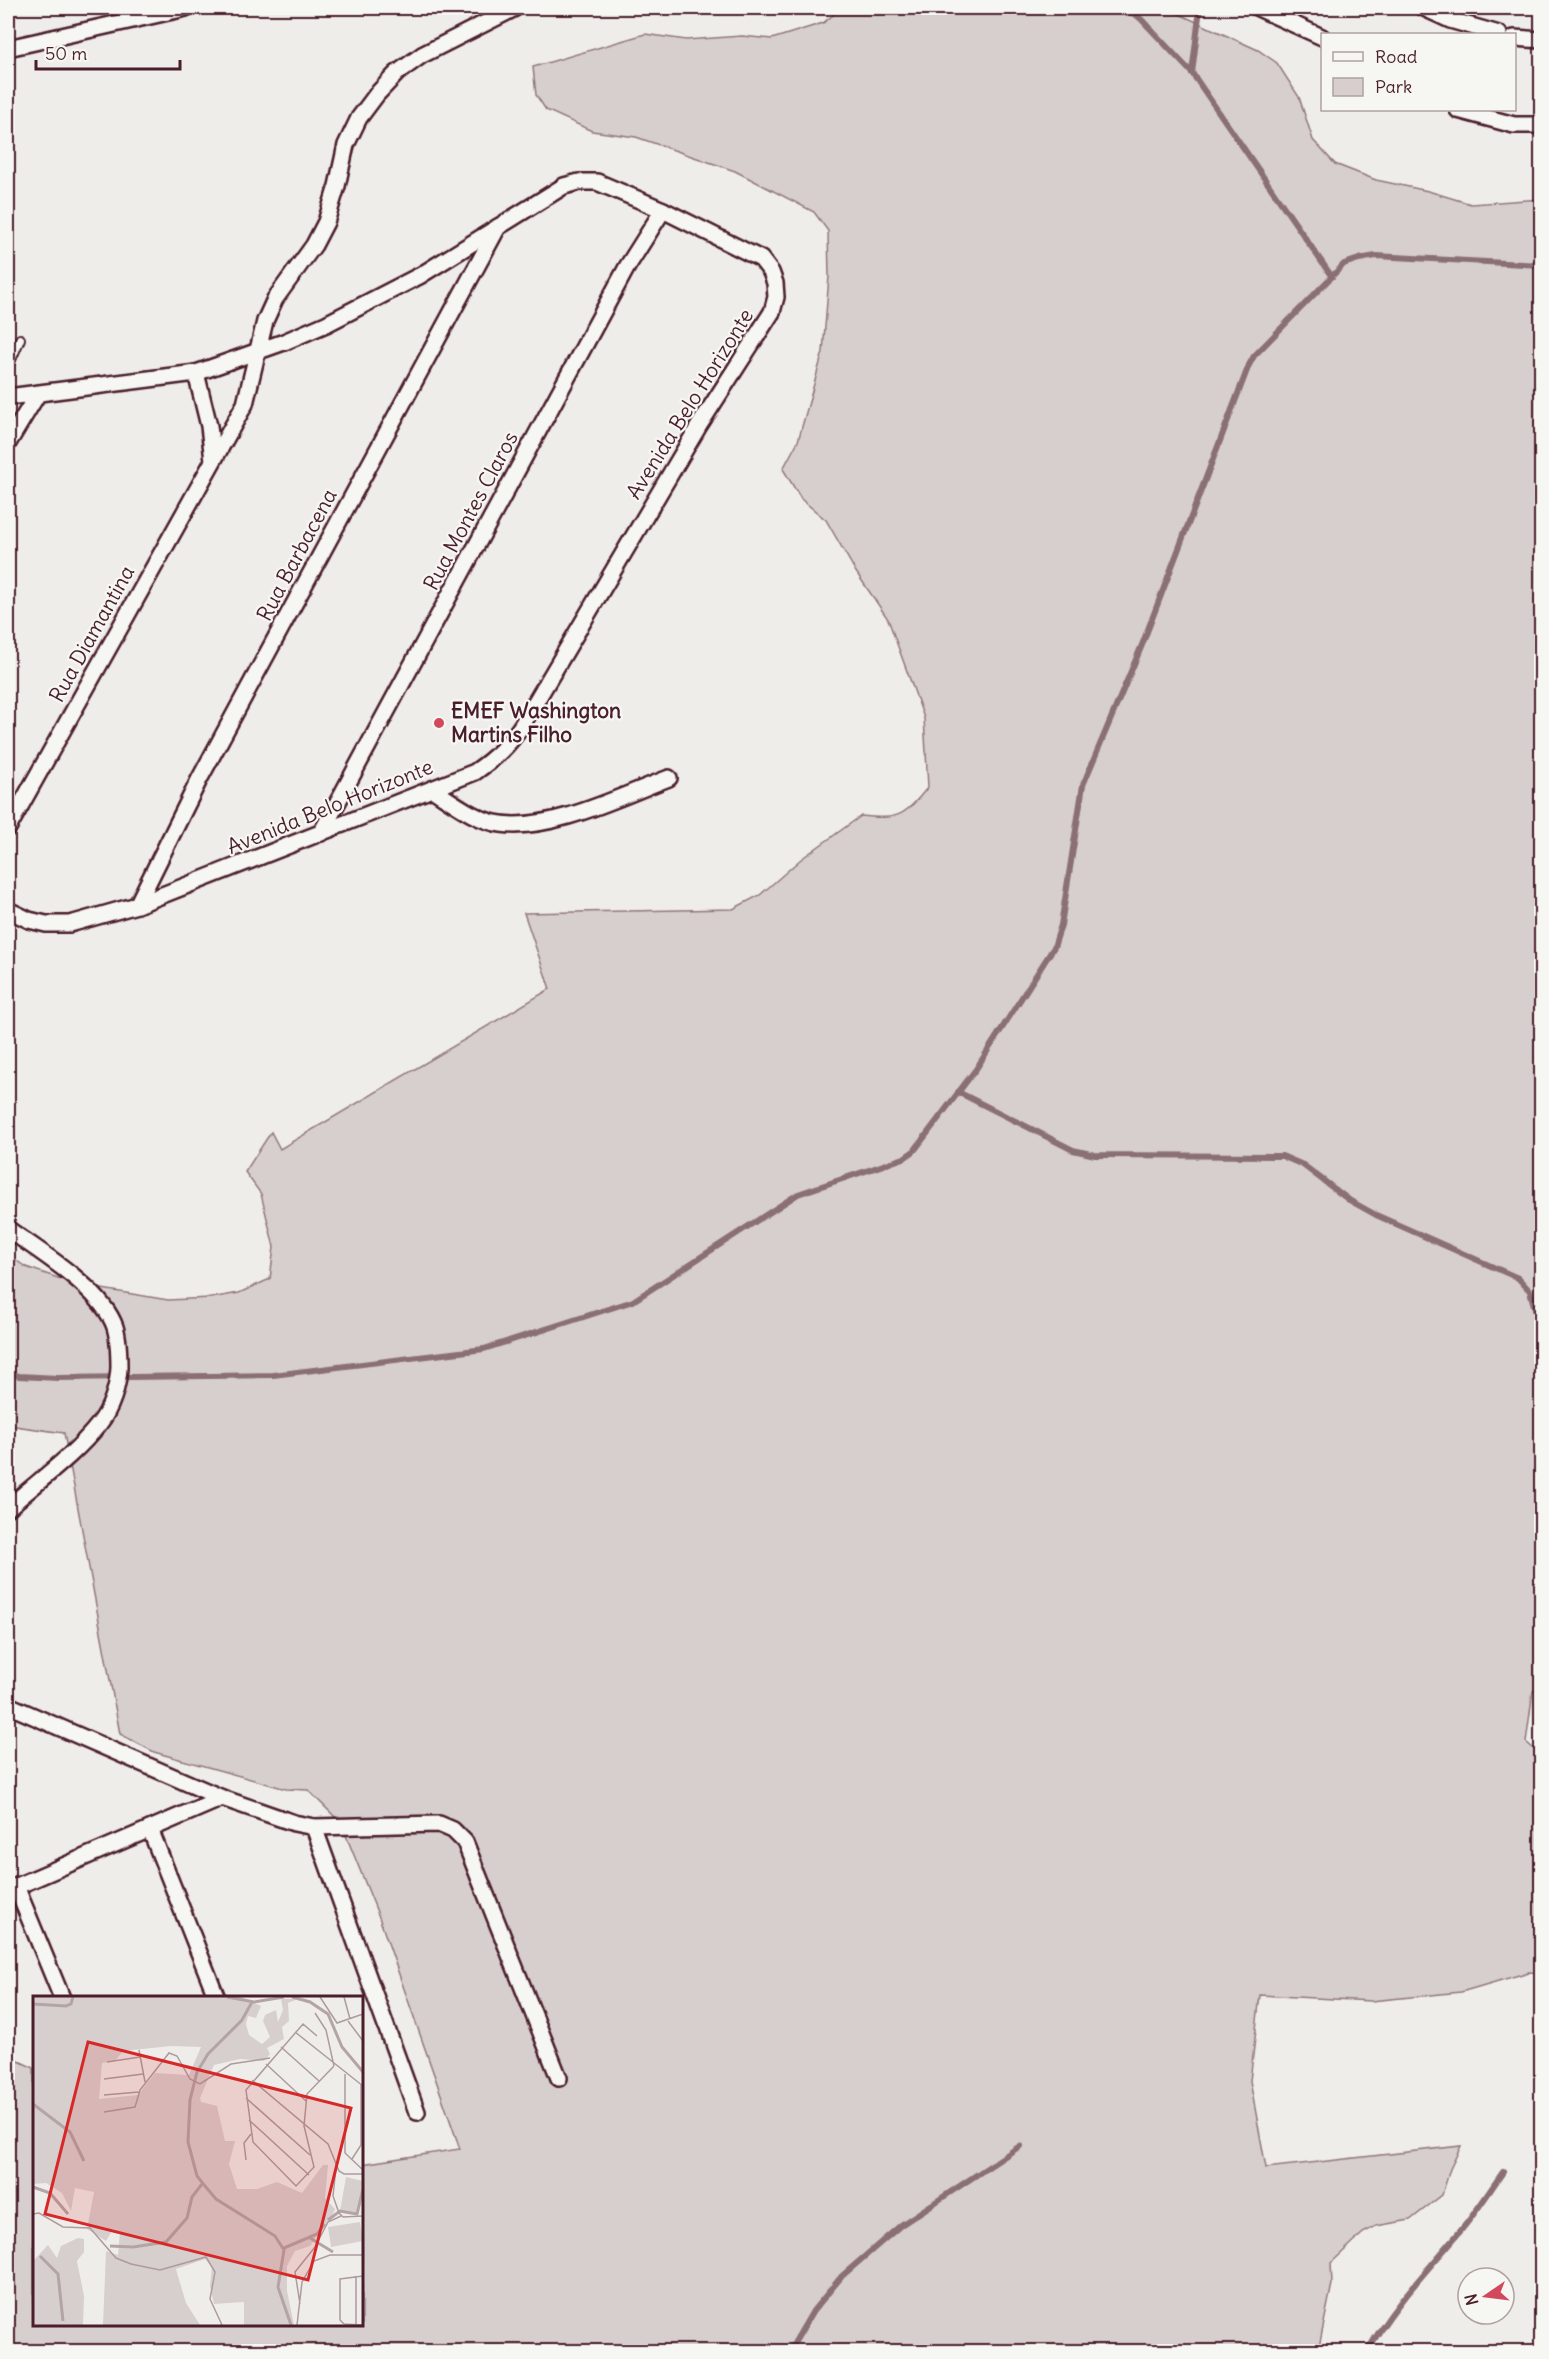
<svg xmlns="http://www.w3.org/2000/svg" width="1549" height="2359" font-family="Delius,sans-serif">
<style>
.green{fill:#d7cfce;stroke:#90777c;stroke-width:1.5}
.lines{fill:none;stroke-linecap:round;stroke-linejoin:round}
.stream{stroke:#8a6f74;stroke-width:6}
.service-casing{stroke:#4a1f2b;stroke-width:12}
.minor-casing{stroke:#4a1f2b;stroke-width:20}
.service{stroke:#f6f6f2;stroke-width:8}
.minor{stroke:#f6f6f2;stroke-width:15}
.poi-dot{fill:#d1495b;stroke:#f6f6f2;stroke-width:2}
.labels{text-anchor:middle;stroke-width:4.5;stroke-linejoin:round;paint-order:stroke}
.street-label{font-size:21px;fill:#4a1f2b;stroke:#f6f6f2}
.poi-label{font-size:21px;font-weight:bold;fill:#4a1f2b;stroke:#f6f6f2;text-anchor:start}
.inset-river{fill:none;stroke:#b4a4a5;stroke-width:3}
.inset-road{fill:none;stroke:#ad9b9e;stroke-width:1.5}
.view{fill:#d62828;fill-opacity:0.15;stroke:#d62828;stroke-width:3}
.inset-edge{fill:none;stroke:#4a1f2b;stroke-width:3}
</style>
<rect width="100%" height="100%" fill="#efedea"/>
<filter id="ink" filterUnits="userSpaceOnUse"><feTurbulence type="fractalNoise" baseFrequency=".0167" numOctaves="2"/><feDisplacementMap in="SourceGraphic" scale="12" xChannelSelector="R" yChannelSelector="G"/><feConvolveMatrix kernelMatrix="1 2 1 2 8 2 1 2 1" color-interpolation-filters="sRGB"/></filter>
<g filter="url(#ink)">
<path class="green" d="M 842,8 L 1166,8 L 1258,50 L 1277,63 L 1299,97 L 1313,140 L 1335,164 L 1376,180 L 1428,191 L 1471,204 L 1541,199 L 1542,1688 L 1533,1691 L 1526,1742 L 1541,1755 L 1541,1973 L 1529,1972 L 1461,1992 L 1371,2001 L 1260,1995 L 1250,2081 L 1266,2168 L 1461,2146 L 1450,2169 L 1442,2195 L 1410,2220 L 1376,2226 L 1363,2233 L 1331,2263 L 1332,2284 L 1319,2347 L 1316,2351 L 8,2352 L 8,2056 L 34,2068 L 34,2324 L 362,2324 L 362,2164 L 460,2149 L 379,1917 L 341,1823 L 308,1790 L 286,1789 L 154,1752 L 120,1734 L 64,1433 L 8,1425 L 8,1262 L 14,1259 L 26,1267 L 78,1285 L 168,1300 L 211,1298 L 239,1293 L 270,1279 L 274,1247 L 261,1194 L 245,1172 L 271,1132 L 280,1149 L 550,989 L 524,913 L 733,909 L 760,895 L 801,859 L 861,816 C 900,820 904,816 928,787 L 924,718 L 888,619 L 856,572 L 826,520 L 801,499 L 783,469 L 798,441 L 823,352 L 829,276 L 828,231 L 814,212 L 735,171 L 636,137 L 592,131 L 546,110 L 536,95 L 533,67 L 645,34 L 686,40 L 742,36 L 772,39 L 823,23 Z"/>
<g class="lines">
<g class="stream">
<path d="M 1114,8 L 1135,14 L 1141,19 L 1192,73 L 1332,277"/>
<path d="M 1192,73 L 1200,8"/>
<path d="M 958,1092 L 1073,1150 L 1095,1155 L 1282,1156 L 1303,1165 L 1349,1200 L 1376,1215 L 1518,1278 L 1530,1291 L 1542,1335"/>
<path d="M 8,1373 L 19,1376 L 58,1378 L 273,1375 L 484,1349 L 633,1301 L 798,1194 L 904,1158 L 914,1151 L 976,1069 L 1054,947 L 1061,925 L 1083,785 L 1142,645 L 1249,365 L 1254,356 L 1344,264 L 1359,259 L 1376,256 L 1542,265"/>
<path d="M 789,2352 L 813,2311 L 842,2276 L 901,2225 L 1020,2146"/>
<path d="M 1367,2352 C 1391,2308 1425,2273 1457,2235 C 1474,2216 1488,2193 1503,2172"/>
</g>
<defs>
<path id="service" d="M 8,367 L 20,339"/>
<g id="minor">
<path d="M 1258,8 L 1322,37"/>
<path d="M 1424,8 L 1450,20 L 1499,34"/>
<path d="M 1514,38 L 1542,40"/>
<path d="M 8,48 L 186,8"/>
<path d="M 1458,110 L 1514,125 L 1542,125"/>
<path d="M 196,373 L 209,426 L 213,460"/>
<path d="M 8,397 L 196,373 L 284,342 L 326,324 L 421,275 L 564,186 L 579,182 L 597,182 L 663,210 L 761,259 L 771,272 L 775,283 L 776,297 L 772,312 L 700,424 L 522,725 C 509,745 495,758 475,772 L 137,905 L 70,924 L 46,924 L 29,920 L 8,910"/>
<path d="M 8,443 L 37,395"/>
<path d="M 432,789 C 453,802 476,821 501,824 C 552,831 621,796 669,778"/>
<path d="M 8,828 L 245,404 L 265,321 L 275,299 L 314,245 L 326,222 L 337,186 L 346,145 L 359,118 L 377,94 L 397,73 L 422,55 L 515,8"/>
<path d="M 321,833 L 627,267 L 663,210"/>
<path d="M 137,905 L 200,778 L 498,227"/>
<path d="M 8,1229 C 40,1252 102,1289 115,1327 C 119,1340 119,1355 119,1368 C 118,1387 111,1409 99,1424 C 74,1456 38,1481 8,1508"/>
<path d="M 8,1705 L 222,1798 L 294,1823 L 314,1827 L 439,1824 L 453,1830 L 465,1842 L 559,2078"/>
<path d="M 314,1827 L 417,2112"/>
<path d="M 150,1829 L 217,1998"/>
<path d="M 16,1886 L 62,1998"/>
<path d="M 8,1890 L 222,1798"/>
</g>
</defs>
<use href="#service" class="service-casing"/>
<use href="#minor" class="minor-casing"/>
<use href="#service" class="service"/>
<use href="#minor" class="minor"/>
</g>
</g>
<circle class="poi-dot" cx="439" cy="723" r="6"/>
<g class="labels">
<g class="street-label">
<text transform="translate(690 404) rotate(-58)" y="7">Avenida Belo Horizonte</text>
<text transform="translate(471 511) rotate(-62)" y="7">Rua Montes Claros</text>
<text transform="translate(297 555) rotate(-62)" y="7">Rua Barbacena</text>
<text transform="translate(92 634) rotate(-61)" y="7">Rua Diamantina</text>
<text transform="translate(330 807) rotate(-22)" y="7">Avenida Belo Horizonte</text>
</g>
<g class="poi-label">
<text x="451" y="718">EMEF Washington<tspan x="451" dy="24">Martins Filho</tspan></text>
</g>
</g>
<g transform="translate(33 1996)">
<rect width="330" height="330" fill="#efedea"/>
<path d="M 0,1 L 209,1 L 228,10 L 223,22 L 215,20 L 213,28 L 216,39 L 229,48 L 237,41 L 230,25 L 232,19 L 243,14 L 245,26 L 250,14 L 248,3 L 265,3 L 255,7 L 256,25 L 249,31 L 251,43 L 234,52 L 237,58 L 231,65 L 207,63 L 181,69 L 167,102 L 168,106 L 184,110 L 192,145 L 202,145 L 196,168 L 204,193 L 224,193 L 244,186 L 269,197 L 290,169 L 295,169 L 292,202 L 302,213 L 300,218 L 277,250 L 262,255 L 254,270 L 254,295 L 261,329 L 211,329 L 211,306 L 181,308 L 177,290 L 179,271 L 172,263 L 143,273 L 153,307 L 167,329 L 70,329 L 73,255 L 85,259 L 87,235 L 79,235 L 73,245 L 54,233 L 61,196 L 42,192 L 38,215 L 29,197 L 13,187 L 0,188 ZM 138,50 L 168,51 L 156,79 L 122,77 L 105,99 L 66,103 L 69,67 L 82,65 L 90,55 ZM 313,181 L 330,185 L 325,218 L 307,215 ZM 327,226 L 330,245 L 298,251 L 295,231 ZM 45,242 L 51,243 L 51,256 L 44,265 L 51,300 L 50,329 L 0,329 L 0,265 L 15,249 L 24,262 L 28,250 Z" fill="#d7cfce" fill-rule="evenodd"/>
<path class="inset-river" d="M 194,1 L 221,6 L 251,1M 259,1 L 277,6 L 295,18 L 309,51 L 330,76M 219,6 L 209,24 L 175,58 L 164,76 L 157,104 L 155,146 L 164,180 L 172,190 L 183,203 L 242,240 L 251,254 L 245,291 L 258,329M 0,8 L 33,10 L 38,8 L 40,1M 0,108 L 37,136 L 51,165M 0,191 L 17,197 L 35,218M 295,224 L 307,215 L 324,218 L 330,193M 277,242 L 300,256M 77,250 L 100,251 L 133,246 L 154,222 L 159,201 L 169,188M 251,252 L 284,238 L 292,228M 7,260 L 25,278 L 30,325"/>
<path class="inset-road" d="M 287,1 L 304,27 L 330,18M 311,1 L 317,23M 282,17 L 293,34 L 301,70M 315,25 L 330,45M 262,36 L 330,90M 284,40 L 270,28 L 213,94 L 220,146 L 263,190 L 281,171 L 271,130 L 274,98 L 301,70M 248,51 L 286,85M 106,54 L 112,86M 74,66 L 107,61M 233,68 L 273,105M 312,78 L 312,157 L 330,174M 71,83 L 110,78M 219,84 L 295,148 L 306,175 L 311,178 L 330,178M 71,99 L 106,96M 213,102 L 277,159M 71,116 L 102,111 L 107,94 L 136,57 L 144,60 L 157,83 L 167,88 L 198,68 L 237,62M 216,124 L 276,179M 319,163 L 328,149 L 328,88M 213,164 L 211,147 L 218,138M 303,172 L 300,200 L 306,217 L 310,221 L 330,220M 0,218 L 6,217 L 30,231 L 57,232 L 83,262 L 98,268 L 127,274 L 173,261 L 182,276 L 177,303 L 189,329M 323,280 L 323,329M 330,280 L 307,283 L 307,324 L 311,328 L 330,329M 267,308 L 262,276 L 282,251 L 295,226 L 308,220M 264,329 L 269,286 L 281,265 L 297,259 L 330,259"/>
<path class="view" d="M 55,46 L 318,112 L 275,284 L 12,218 Z"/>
<rect width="330" height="330" class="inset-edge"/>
</g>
<rect width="1549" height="2359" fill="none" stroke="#f6f6f2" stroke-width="30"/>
<rect x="15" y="15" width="1519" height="2329" fill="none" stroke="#4a1f2b" stroke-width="2" filter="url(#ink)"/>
<rect x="1321" y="33" width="195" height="78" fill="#f6f6f2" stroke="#b1a0a2" stroke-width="1.5"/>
<rect x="1333" y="52" width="30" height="9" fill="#f6f6f2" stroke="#b1a0a2" stroke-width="1.5"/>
<text x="1375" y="63" font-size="18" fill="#4a1f2b">Road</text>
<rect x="1333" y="78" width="30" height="18" fill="#d7cfce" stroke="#b1a0a2" stroke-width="1.5"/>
<text x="1375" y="93" font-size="18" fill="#4a1f2b">Park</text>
<g transform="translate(1486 2296) rotate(256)"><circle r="28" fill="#f6f6f2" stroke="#b1a0a2" stroke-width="1.5"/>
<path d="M0-4.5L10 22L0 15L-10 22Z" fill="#d1495b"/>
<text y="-9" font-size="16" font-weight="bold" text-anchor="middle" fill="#4a1f2b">N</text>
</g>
<path d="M36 60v9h144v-9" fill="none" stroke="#4a1f2b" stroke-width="3"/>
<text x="45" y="60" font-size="18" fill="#4a1f2b" stroke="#f6f6f2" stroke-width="4.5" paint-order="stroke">50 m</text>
</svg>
